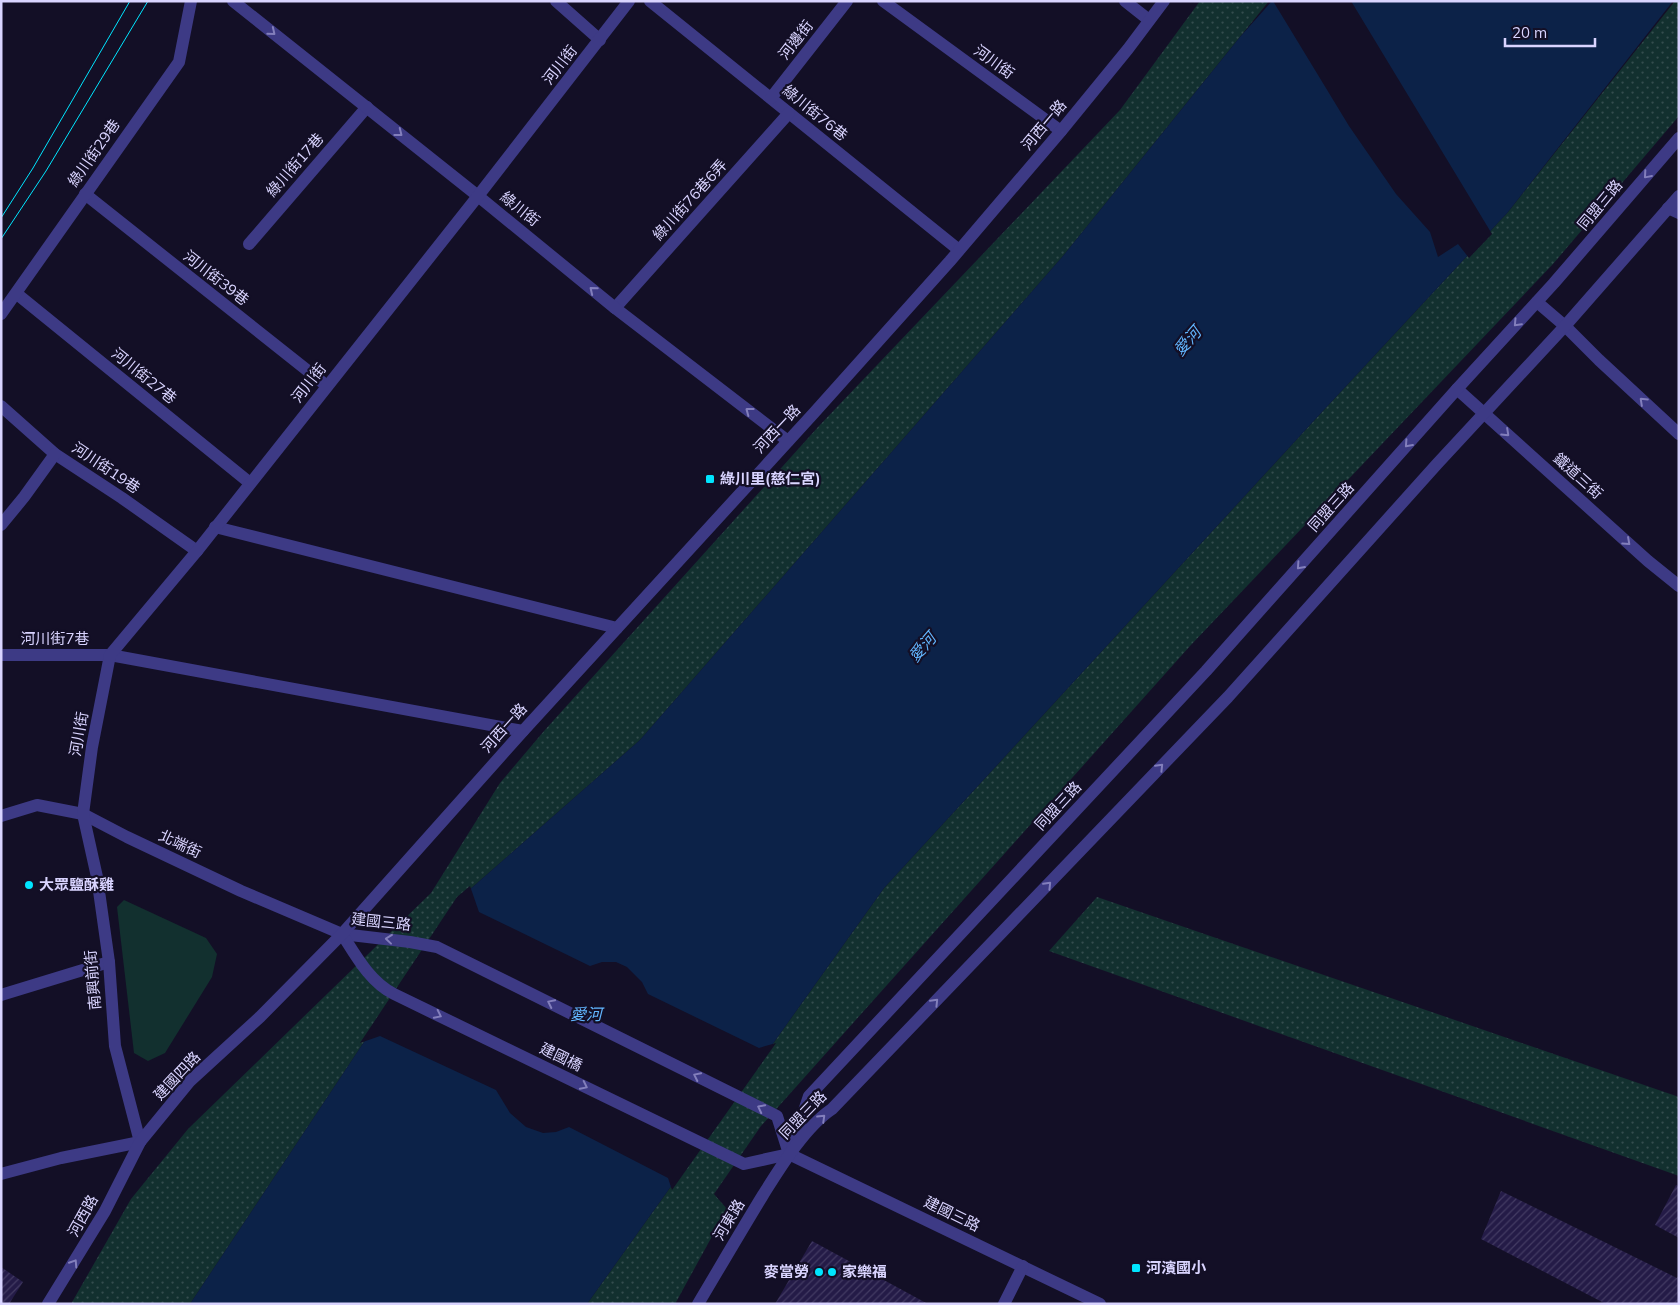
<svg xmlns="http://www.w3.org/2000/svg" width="1680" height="1305" font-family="Mulish,'Noto Sans TC',sans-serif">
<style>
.grass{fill:#12302f}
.park{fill:url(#park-dots)}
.water{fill:#0c2248}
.pier{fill:#130f26}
.building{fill:url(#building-hatch)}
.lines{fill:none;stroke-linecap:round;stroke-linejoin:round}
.service{stroke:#3d3a85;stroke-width:12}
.minor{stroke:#3d3a85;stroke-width:12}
.tram{stroke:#00e5ff;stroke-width:1}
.oneway{stroke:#837fbc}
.poi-dot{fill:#00e5ff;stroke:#130f26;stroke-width:2}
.labels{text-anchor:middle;stroke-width:4.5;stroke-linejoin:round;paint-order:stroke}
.street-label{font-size:15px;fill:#d9d4ff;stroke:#130f26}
.poi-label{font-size:15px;font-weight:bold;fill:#d9d4ff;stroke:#130f26;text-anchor:start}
.water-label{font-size:16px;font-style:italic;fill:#62b6ff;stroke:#130f26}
</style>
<defs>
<pattern id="park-dots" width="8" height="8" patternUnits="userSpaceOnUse" patternTransform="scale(1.25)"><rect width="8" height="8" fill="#12302f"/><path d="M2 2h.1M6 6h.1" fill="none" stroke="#344d4e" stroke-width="1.8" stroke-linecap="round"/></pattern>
<pattern id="building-hatch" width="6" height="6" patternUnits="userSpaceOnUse" patternTransform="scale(1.25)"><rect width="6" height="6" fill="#241b47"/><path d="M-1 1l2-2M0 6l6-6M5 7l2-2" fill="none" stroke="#433b63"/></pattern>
</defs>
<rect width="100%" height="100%" fill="#130f26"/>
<path class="grass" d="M 124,900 L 206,938 L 217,954 L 212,977 L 165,1053 L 148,1061 L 134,1053 L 117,907 Z"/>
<g class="park">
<path d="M 1200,1 L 1269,1 L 1063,256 L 640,740 L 459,899 L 190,1304 L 71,1304 L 131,1199 L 188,1129 L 431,893 L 500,783 L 544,731 L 818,427 L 1120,110 Z"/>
<path d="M 1675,1 L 1679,1 L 1679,116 L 1553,264 L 1190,646 L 761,1126 L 714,1194 L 727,1209 L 675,1304 L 587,1304 L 884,888 L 1321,413 L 1508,212 Z"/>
<path d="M 1097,897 L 1679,1097 L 1679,1176 L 1049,951 Z"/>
</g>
<path class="water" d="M 1272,1 L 1673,1 L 1508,212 L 1321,413 L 884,888 L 587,1304 L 190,1304 L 459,899 L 640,740 L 1063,256 L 1240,37 Z"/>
<g class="pier">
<path d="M 1273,1 L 1351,1 L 1492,234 L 1469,258 L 1458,244 L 1438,257 L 1430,232 L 1396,194 L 1349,126 Z"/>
<path d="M 470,886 L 479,912 L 590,966 L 602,962 L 616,962 L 627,967 L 642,982 L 648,994 L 759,1048 L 776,1043 L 672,1190 L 668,1178 L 569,1127 L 556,1132 L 543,1133 L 526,1127 L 510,1113 L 496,1090 L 380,1036 L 360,1043 L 457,897 Z"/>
</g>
<g class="building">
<path d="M 1676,1185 L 1679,1186 L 1679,1238 L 1655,1225 Z"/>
<path d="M 1501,1191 L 1677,1278 L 1679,1274 L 1679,1304 L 1606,1304 L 1481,1239 Z"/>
<path d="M 812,1241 L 928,1304 L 775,1304 Z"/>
<path d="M 1,1267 L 23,1282 L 9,1304 L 4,1304 L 1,1302 Z"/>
</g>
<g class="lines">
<g class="service">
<path d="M 556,1 L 600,40"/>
<path d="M 650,1 L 959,250"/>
<path d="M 85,194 L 327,386"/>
<path d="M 1668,208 L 1679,213"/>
<path d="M 249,244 L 367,107"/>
<path d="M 17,294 L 250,483"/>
<path d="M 615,308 L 789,113"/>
<path d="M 1,314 L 179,62 L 191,1"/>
<path d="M 1,406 L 55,454 L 122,498 L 197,551"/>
<path d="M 1,525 L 24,497 L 55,454"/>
<path d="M 215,527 L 617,628"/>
<path d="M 1,655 L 110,655 L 523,731"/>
<path d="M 1,995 L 109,962"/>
</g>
<g class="minor">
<path d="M 233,1 L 478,196 L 615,308 L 788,441"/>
<path d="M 883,1 L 1061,131"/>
<path d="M 1125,1 L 1149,20"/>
<path d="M 771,98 L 847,1"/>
<path d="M 1537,302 L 1565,326 L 1599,360 L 1679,434"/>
<path d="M 1457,389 L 1648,561 L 1679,586"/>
<path d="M 1,816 L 37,805 L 83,814 L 127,837 L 241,891 L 342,934 L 410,942 L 437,947 L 777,1116 L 789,1154"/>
<path d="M 342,934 C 356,956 370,982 394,994 L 744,1164 L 789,1154 L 1100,1304"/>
<path d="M 140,1142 L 115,1046 L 109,962 L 97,877 L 83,814 L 92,747 L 110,655 L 197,551 L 478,196 L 629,1"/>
<path d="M 792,1147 L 809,1096 L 1206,671 L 1457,389 L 1554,283 L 1679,138"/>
<path d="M 1,1174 L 61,1158 L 140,1142"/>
<path d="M 48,1304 L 105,1211 L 140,1142 L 190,1081 L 260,1017 L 342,934 L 523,731 L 813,414 L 950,261 L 1061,131 L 1128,49 L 1164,1"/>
<path d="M 698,1304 C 720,1267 741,1231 763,1195 C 780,1168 805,1127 832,1109 L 1228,697 L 1437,464 L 1565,326 L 1679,196"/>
<path d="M 1004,1304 L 1023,1266"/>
</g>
<g class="tram">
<path d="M 1,218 L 33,168 L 130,1"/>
<path d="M 1,239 L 46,171 L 148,1"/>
</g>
</g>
<defs><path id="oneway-chevron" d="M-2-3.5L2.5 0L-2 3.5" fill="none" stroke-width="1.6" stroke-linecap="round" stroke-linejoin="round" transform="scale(1.25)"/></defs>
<g class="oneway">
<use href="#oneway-chevron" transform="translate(272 32) rotate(39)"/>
<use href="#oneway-chevron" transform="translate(399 133) rotate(38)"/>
<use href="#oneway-chevron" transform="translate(1647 175) rotate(131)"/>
<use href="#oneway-chevron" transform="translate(593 290) rotate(-141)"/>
<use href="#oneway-chevron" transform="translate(1517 323) rotate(133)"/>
<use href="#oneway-chevron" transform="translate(1643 401) rotate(-137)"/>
<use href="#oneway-chevron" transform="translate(749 411) rotate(-143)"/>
<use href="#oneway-chevron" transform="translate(1506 433) rotate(43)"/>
<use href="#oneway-chevron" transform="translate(1408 444) rotate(132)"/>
<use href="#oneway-chevron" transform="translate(1627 542) rotate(42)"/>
<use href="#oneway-chevron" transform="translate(1300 566) rotate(132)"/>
<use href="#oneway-chevron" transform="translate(1160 767) rotate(-46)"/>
<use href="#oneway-chevron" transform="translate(1048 885) rotate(-46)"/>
<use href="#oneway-chevron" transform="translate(389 939) rotate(-174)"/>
<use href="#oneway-chevron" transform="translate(935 1002) rotate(-46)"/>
<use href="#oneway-chevron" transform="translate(551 1003) rotate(-154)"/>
<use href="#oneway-chevron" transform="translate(438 1015) rotate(26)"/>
<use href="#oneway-chevron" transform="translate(697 1076) rotate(-154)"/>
<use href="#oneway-chevron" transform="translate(584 1086) rotate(26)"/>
<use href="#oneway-chevron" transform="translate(761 1108) rotate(-153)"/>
<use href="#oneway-chevron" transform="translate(822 1118) rotate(-44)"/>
<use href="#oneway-chevron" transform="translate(74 1263) rotate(-57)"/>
</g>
<g class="poi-dot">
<rect x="705" y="474" width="10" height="10" rx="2.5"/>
<circle cx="29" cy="885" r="5"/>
<rect x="1131" y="1263" width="10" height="10" rx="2.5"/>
<circle cx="819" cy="1272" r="5"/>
<circle cx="832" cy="1272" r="5"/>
</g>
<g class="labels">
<g class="street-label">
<text transform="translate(796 40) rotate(-52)" y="5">河邊街</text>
<text transform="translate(994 62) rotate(36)" y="5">河川街</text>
<text transform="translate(560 65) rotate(-52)" y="5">河川街</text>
<text transform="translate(815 113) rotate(39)" y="5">綠川街76巷</text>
<text transform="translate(1044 125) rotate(-50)" y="5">河西一路</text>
<text transform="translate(94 153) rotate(-55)" y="5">綠川街29巷</text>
<text transform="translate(295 165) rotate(-49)" y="5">綠川街17巷</text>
<text transform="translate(690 200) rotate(-48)" y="5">綠川街76巷6弄</text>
<text transform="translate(1600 205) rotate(-50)" y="5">同盟三路</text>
<text transform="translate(520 209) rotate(39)" y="5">綠川街</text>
<text transform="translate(216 278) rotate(38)" y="5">河川街39巷</text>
<text transform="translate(144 376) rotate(39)" y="5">河川街27巷</text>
<text transform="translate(309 383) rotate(-52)" y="5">河川街</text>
<text transform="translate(777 429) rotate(-47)" y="5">河西一路</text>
<text transform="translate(106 468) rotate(34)" y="5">河川街19巷</text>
<text transform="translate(1578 476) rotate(42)" y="5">鐵道三街</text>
<text transform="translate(1331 507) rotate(-48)" y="5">同盟三路</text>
<text x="55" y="644">河川街7巷</text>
<text transform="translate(504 728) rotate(-48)" y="5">河西一路</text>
<text transform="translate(79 734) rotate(-80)" y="5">河川街</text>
<text transform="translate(1058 806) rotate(-47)" y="5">同盟三路</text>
<text transform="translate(180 844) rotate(25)" y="5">北端街</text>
<text transform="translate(381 922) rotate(6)" y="5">建國三路</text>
<text transform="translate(93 980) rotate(-95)" y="5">南興前街</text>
<text transform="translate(561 1057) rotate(26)" y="5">建國橋</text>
<text transform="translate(177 1076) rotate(-47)" y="5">建國四路</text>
<text transform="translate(803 1115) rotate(-46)" y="5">同盟三路</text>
<text transform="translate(952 1214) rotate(26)" y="5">建國三路</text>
<text transform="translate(83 1216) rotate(-61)" y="5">河西路</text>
<text transform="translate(729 1220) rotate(-59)" y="5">河東路</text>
</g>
<g class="poi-label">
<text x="720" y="484">綠川里(慈仁宮)</text>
<text x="39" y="890">大眾鹽酥雞</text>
<text x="1146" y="1273">河濱國小</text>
<text x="809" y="1277" text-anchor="end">麥當勞</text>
<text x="842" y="1277">家樂福</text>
</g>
<g class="water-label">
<text transform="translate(1187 341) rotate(-49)" y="6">愛河</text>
<text transform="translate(922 647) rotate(-49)" y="6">愛河</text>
<text x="586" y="1020">愛河</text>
</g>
</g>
<rect width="1680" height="1305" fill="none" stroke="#d9d4ff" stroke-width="5"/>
<path d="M1505 38v8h90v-8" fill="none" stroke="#d9d4ff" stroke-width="2.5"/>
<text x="1512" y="38" font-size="15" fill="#d9d4ff" stroke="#130f26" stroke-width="4" paint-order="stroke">20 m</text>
</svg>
